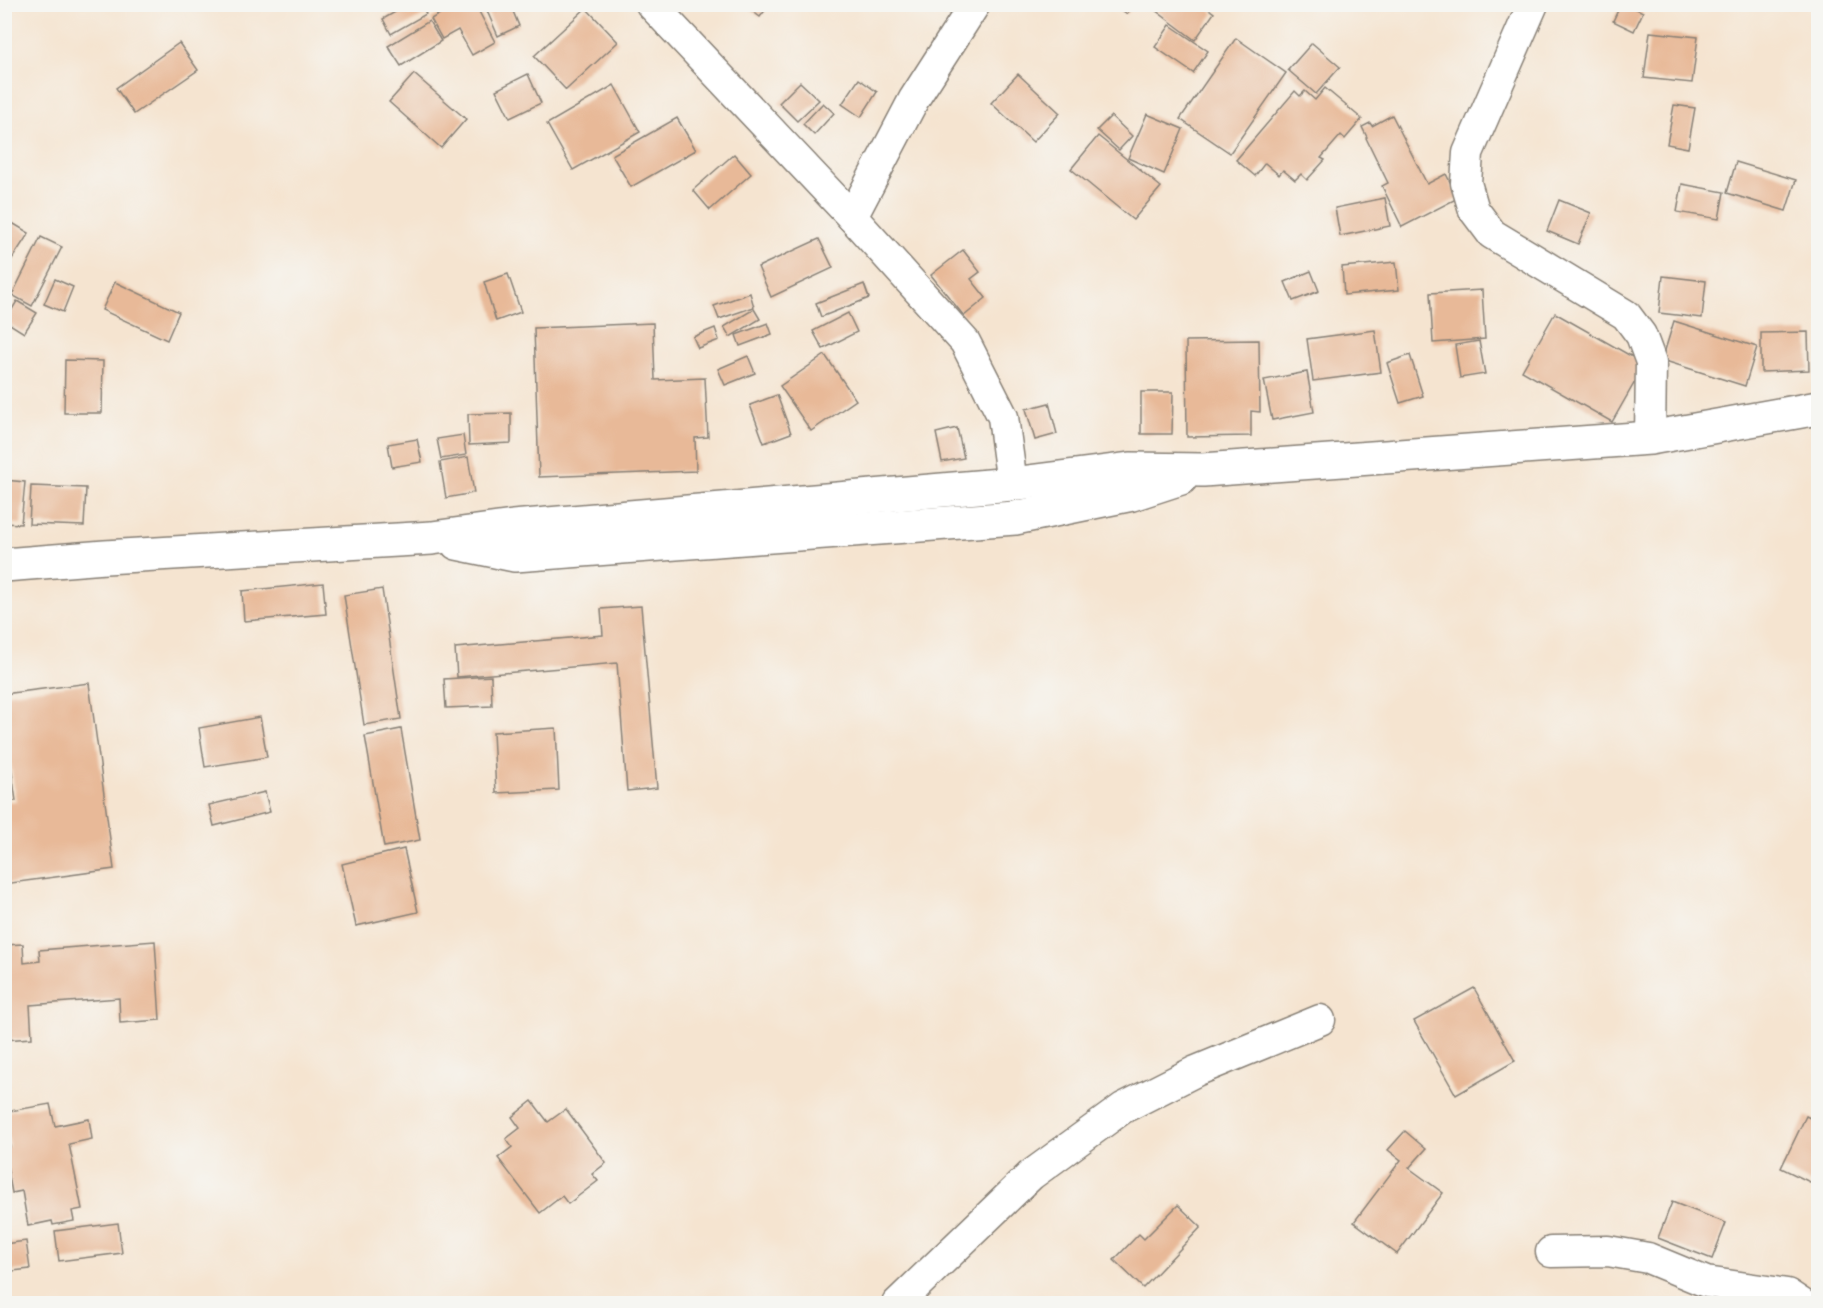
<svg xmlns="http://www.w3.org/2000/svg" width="1823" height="1308" font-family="Pangolin,sans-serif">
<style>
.building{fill:#e8b998}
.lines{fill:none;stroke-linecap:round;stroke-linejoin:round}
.minor-casing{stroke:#888076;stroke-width:33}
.primary-casing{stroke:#888076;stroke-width:36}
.minor{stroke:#fff;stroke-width:30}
.primary{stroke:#fff;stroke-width:33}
</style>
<rect width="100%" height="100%" fill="#f6f6f2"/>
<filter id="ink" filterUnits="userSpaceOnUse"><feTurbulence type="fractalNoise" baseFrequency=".0167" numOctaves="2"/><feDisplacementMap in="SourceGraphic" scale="12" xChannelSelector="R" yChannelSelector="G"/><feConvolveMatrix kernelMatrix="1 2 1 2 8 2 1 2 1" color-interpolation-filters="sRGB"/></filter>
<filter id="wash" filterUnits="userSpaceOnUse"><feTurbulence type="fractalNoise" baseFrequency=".008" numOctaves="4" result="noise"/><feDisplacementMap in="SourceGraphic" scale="24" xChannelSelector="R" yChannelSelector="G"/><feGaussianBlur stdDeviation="1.35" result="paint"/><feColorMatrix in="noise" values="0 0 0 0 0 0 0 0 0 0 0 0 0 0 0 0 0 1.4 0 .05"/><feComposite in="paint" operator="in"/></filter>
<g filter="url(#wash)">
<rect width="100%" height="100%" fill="#f5e4d0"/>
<g id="blocks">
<g class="building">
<path d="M 409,4 L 421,4 L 426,14 L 391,34 L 383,19 Z"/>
<path d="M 456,4 L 475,4 L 495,42 L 472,55 L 458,30 L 442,39 L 431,19 Z"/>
<path d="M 484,4 L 510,4 L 519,26 L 498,36 Z"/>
<path d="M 743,4 L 770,4 L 760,17 Z"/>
<path d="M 1114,4 L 1134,4 L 1127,14 Z"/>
<path d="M 1147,4 L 1202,4 L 1214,13 L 1195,40 Z"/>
<path d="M 1621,4 L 1626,4 L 1643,12 L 1634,31 L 1613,21 Z"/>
<path d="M 586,8 L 618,42 L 566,90 L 534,56 Z"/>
<path d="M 429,21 L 441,41 L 401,66 L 388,46 Z"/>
<path d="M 1170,25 L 1208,51 L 1193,73 L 1155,47 Z"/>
<path d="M 1650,32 L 1698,37 L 1692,83 L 1644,78 Z"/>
<path d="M 1236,38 L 1286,73 L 1230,153 L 1180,119 Z"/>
<path d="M 179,43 L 198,70 L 134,114 L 116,88 Z"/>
<path d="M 1312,43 L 1340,67 L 1316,94 L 1288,70 Z"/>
<path d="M 414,74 L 466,119 L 441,148 L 389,102 Z"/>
<path d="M 528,74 L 541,103 L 510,118 L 496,90 Z"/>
<path d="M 1018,74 L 1060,113 L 1033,142 L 991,103 Z"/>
<path d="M 859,79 L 877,92 L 861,117 L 842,104 Z"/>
<path d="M 800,82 L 819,100 L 797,121 L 779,103 Z"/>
<path d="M 614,85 L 640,132 L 573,170 L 547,124 Z"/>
<path d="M 1325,88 L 1362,119 L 1345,139 L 1341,135 L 1321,158 L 1325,160 L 1307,180 L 1301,174 L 1295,180 L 1283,170 L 1279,175 L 1265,163 L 1255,176 L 1236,160 L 1295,91 L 1300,96 L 1305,91 L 1315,100 Z"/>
<path d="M 823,103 L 834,113 L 814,135 L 803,124 Z"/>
<path d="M 1674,105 L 1695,108 L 1688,148 L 1667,144 Z"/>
<path d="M 1147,114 L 1183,129 L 1164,174 L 1128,158 Z"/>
<path d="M 1392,115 L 1427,184 L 1446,174 L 1458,198 L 1402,227 L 1382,186 L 1388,183 L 1366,138 L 1367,137 L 1362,127 L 1370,123 L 1372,126 Z"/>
<path d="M 1111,116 L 1132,136 L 1119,150 L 1097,130 Z"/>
<path d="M 677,118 L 696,150 L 631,187 L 612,155 Z"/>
<path d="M 1098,136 L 1161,187 L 1133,220 L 1071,169 Z"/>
<path d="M 734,154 L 751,174 L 710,210 L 693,190 Z"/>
<path d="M 1736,162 L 1796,180 L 1786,211 L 1727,193 Z"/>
<path d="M 1682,184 L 1724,192 L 1719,219 L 1677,212 Z"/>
<path d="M 1385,198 L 1390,226 L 1340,236 L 1335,208 Z"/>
<path d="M 1559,200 L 1591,213 L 1578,244 L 1547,231 Z"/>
<path d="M 4,218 L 29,233 L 4,271 Z"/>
<path d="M 41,237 L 62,247 L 32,306 L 12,295 Z"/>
<path d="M 819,239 L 833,268 L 771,297 L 758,267 Z"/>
<path d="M 963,250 L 980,272 L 971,279 L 986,298 L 964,316 L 931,275 Z"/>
<path d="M 1396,262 L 1399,290 L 1344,295 L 1342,267 Z"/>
<path d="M 1311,271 L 1319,291 L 1293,301 L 1285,282 Z"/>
<path d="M 508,274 L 521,312 L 496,321 L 484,282 Z"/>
<path d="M 1663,276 L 1706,281 L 1702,318 L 1659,313 Z"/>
<path d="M 55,279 L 73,287 L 63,312 L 44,304 Z"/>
<path d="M 115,282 L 179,312 L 167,340 L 102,310 Z"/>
<path d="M 864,284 L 869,298 L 821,317 L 816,303 Z"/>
<path d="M 1482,290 L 1485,339 L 1433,343 L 1430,293 Z"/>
<path d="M 750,293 L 754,307 L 719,319 L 714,306 Z"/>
<path d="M 17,301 L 37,313 L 24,333 L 5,321 Z"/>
<path d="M 754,309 L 760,319 L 730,337 L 724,327 Z"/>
<path d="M 848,313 L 857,332 L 823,349 L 813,331 Z"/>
<path d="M 1555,313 L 1645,364 L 1612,422 L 1522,371 Z"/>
<path d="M 1674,321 L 1757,347 L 1745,386 L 1662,360 Z"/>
<path d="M 653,323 L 655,380 L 705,378 L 708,437 L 695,438 L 696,471 L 539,477 L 534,328 Z"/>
<path d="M 768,323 L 772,334 L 740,346 L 736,335 Z"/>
<path d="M 715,328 L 719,340 L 698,348 L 693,337 Z"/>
<path d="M 1375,330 L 1381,372 L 1313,381 L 1307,339 Z"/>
<path d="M 1808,332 L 1809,370 L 1761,372 L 1761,333 Z"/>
<path d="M 1259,340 L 1260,412 L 1251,411 L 1251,436 L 1187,437 L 1186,341 Z"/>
<path d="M 1479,341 L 1485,374 L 1460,378 L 1455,345 Z"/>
<path d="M 825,355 L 856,400 L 811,431 L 780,386 Z"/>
<path d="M 1410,355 L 1423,396 L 1400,403 L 1387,363 Z"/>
<path d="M 748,356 L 755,373 L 725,385 L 718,369 Z"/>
<path d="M 65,360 L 103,361 L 102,413 L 64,413 Z"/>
<path d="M 1307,372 L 1314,412 L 1272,420 L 1264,380 Z"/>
<path d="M 1141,392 L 1173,392 L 1172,434 L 1141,434 Z"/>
<path d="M 777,395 L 791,433 L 764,443 L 750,405 Z"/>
<path d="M 1049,403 L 1057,434 L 1035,440 L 1026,409 Z"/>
<path d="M 511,413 L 511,443 L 469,445 L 468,414 Z"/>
<path d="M 957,428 L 964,458 L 942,462 L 936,433 Z"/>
<path d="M 463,435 L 466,455 L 441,459 L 437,439 Z"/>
<path d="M 417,439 L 422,462 L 392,467 L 388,444 Z"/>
<path d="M 468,457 L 474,493 L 446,498 L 440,462 Z"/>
<path d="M 4,480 L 25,482 L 21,524 L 4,523 Z"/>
<path d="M 31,486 L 86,488 L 84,526 L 29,524 Z"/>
<path d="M 323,583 L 326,614 L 244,621 L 242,591 Z"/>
<path d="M 382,589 L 401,719 L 364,725 L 344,595 Z"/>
<path d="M 641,606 L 657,788 L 627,791 L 617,663 L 457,677 L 455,648 L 603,635 L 601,609 Z"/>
<path d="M 491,676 L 492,706 L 446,708 L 444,679 Z"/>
<path d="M 89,683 L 114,869 L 4,884 L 4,802 L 16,801 L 4,717 L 4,694 Z"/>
<path d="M 260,717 L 267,757 L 205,767 L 199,728 Z"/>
<path d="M 556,728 L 559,790 L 496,793 L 493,732 Z"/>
<path d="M 401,729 L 420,840 L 384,847 L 365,736 Z"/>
<path d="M 265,792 L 270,812 L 214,826 L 209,805 Z"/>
<path d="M 404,849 L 418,912 L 356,926 L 342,864 Z"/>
<path d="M 155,941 L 160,1020 L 120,1023 L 119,998 L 30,1005 L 32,1038 L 4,1040 L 4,945 L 23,944 L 24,963 L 40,961 L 39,950 Z"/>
<path d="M 1474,988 L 1515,1061 L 1456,1095 L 1414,1021 Z"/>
<path d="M 532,1101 L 548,1122 L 566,1109 L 606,1163 L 592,1174 L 598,1181 L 568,1204 L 562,1196 L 540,1213 L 498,1158 L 512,1147 L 506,1139 L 520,1128 L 512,1117 Z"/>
<path d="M 50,1104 L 55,1126 L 89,1119 L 92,1139 L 69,1144 L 82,1209 L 72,1211 L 74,1221 L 53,1225 L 52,1221 L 28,1226 L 22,1191 L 12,1193 L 5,1154 L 5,1148 L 10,1147 L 4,1112 Z"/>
<path d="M 1806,1116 L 1818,1122 L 1818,1186 L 1781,1168 Z"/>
<path d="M 1405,1131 L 1426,1149 L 1409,1168 L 1443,1193 L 1397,1254 L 1354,1222 L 1401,1160 L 1388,1150 Z"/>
<path d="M 1672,1202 L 1726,1223 L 1712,1259 L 1658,1238 Z"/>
<path d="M 1178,1205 L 1201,1227 L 1143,1288 L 1114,1260 L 1139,1234 L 1144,1239 Z"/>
<path d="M 118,1223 L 122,1253 L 59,1261 L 55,1231 Z"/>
<path d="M 26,1241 L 30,1269 L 4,1272 L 4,1244 Z"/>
</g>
</g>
</g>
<g filter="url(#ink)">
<use href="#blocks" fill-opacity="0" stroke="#888076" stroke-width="1.5"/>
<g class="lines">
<defs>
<g id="minor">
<path d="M 651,4 L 852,217 L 965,342 L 1003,417 L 1012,484"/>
<path d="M 1533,4 L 1468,153 L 1466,183 L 1474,210 L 1492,234 L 1626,315 L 1641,335 L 1651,362 L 1650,438"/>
<path d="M 852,217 L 914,99 L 975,4"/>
<path d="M 1551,1252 L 1608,1251 L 1648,1258 L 1706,1282 L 1787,1294 L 1802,1304"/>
<path d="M 897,1304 L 1031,1175 L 1123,1108 L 1196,1071 L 1320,1020"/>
</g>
<g id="primary">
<path d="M 457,543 L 515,555 L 1015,518 L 1132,494 L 1181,478"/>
<path d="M 4,565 L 105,557 L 432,538 L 513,527 L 1012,484 L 1130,469 L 1203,470 L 1650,438 L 1818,408"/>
</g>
</defs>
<use href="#minor" class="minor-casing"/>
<use href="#primary" class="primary-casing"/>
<use href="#minor" class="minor"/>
<use href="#primary" class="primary"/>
</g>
</g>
<rect width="1823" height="1308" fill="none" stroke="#f6f6f2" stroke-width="24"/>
</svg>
